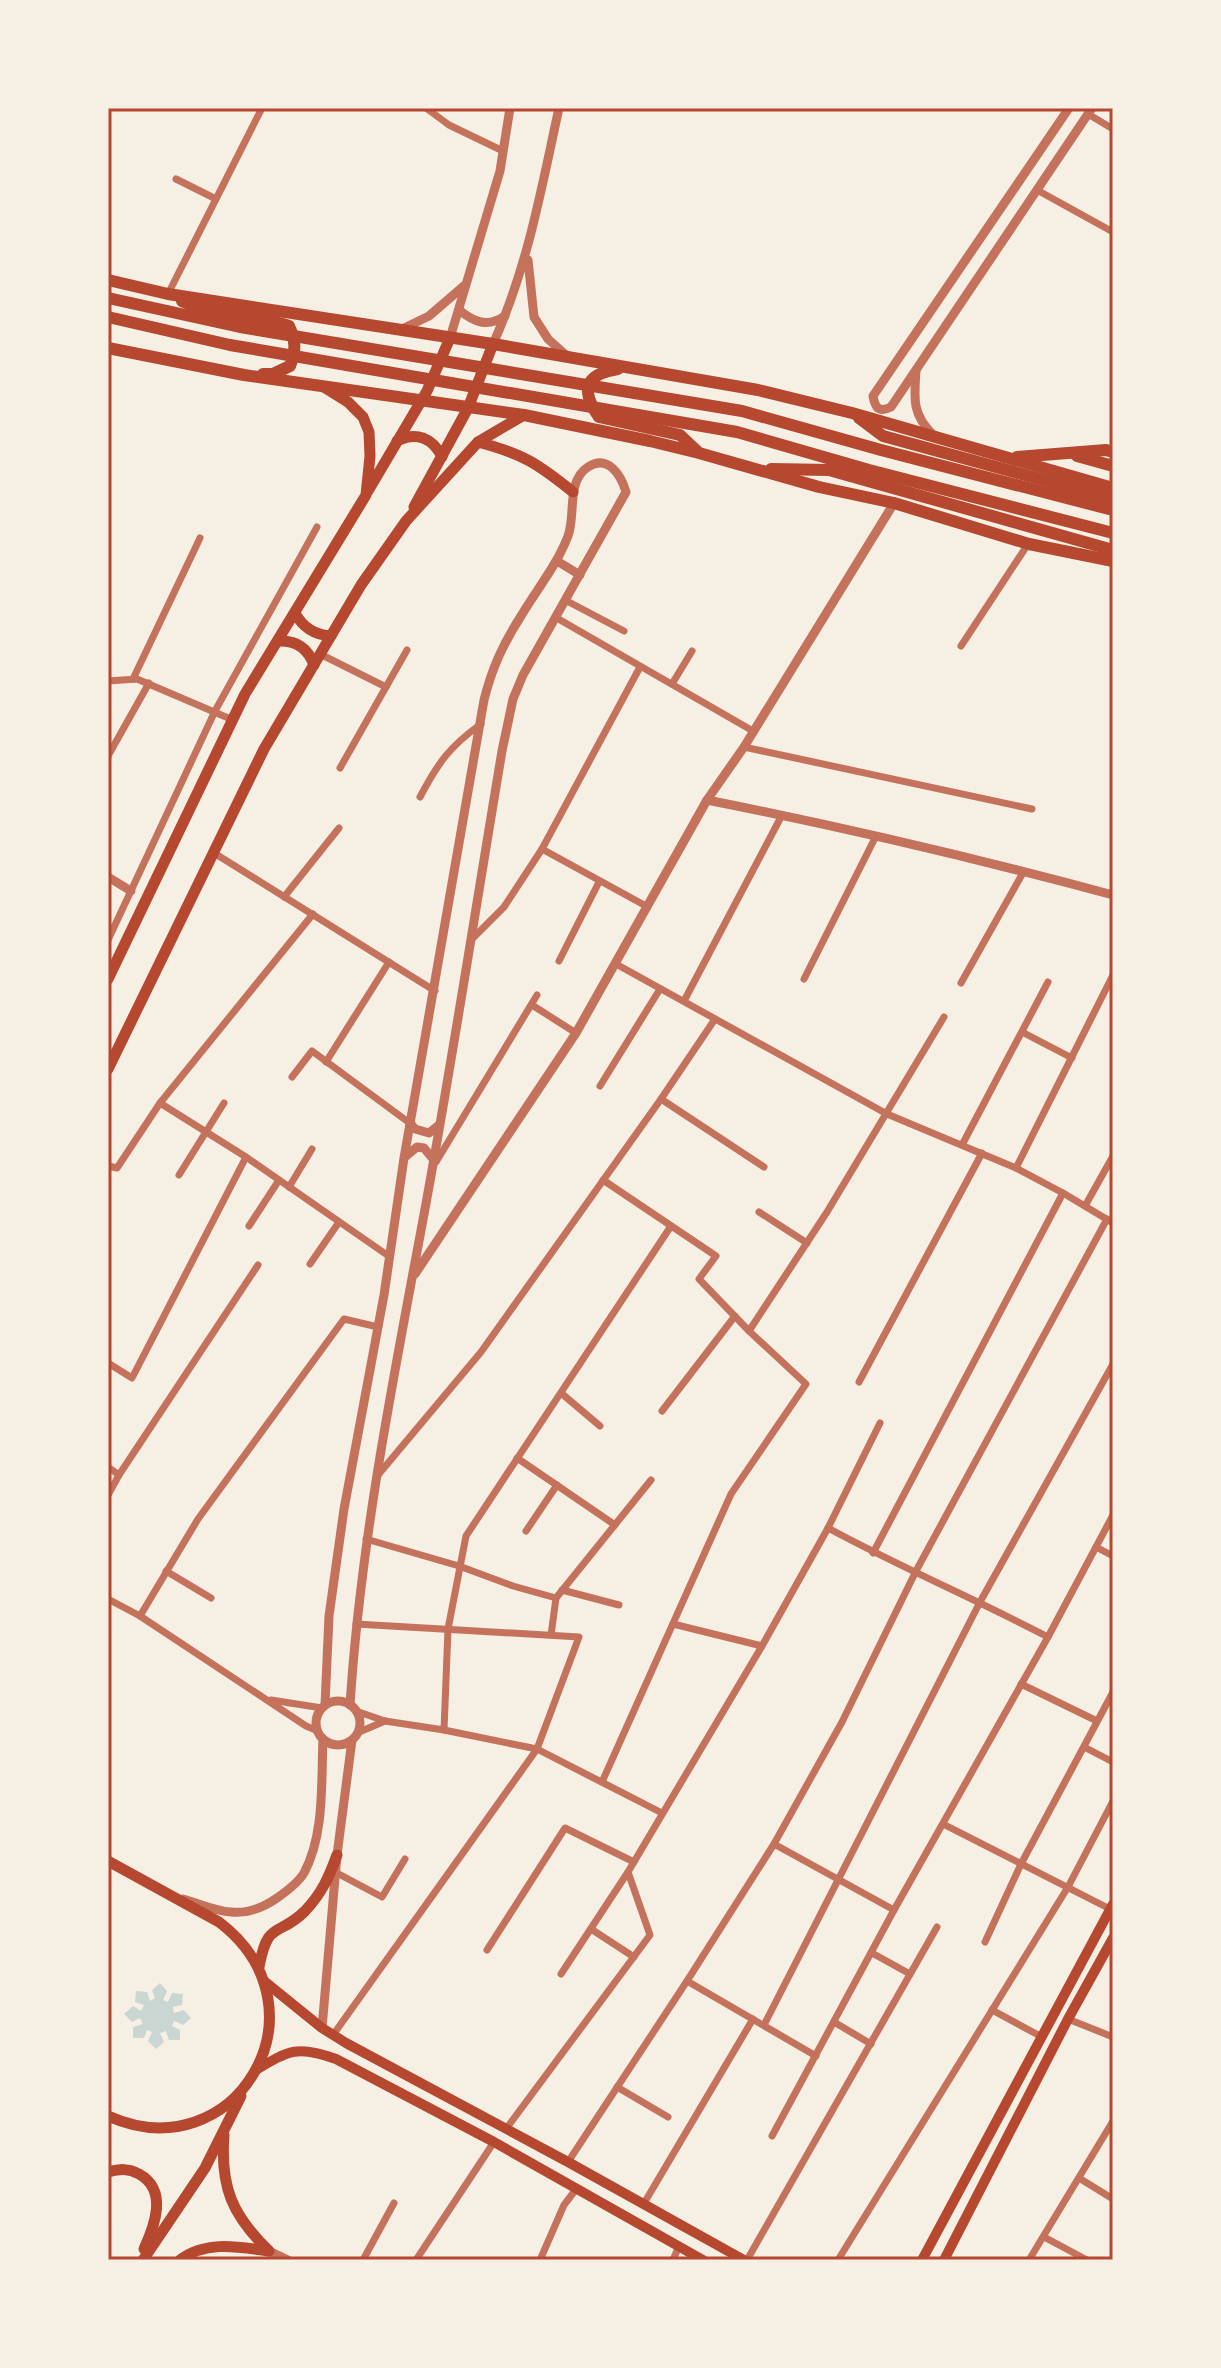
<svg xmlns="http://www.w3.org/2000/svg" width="1221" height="2368" font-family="Georgia,serif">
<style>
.water{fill:#c9d6d2}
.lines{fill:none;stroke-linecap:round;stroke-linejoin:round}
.minor{stroke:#c5725c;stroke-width:7}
.tertiary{stroke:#c5725c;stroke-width:9}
.secondary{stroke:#b5482f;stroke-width:10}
.primary{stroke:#b5482f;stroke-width:11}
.trunk{stroke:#b5482f;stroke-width:12}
.neatline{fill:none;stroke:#b5482f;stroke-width:3}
</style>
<rect width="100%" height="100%" fill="#f6efe4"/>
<path class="water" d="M 160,1983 L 167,1991 L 163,2000 L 168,2002 L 172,1993 L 183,1994 L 182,2005 L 173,2007 L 174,2013 L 184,2010 L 191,2018 L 183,2025 L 174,2021 L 172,2026 L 180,2030 L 180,2040 L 169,2040 L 166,2031 L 160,2033 L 164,2042 L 156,2049 L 148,2041 L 152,2032 L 147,2030 L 144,2038 L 133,2038 L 133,2027 L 143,2024 L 140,2018 L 132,2022 L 124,2014 L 133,2006 L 141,2011 L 144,2005 L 135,2002 L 136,1991 L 147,1992 L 150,2001 L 155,1998 L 152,1990 Z"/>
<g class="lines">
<g class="minor">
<path d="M 426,108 L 449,125 L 503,151"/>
<path d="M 1088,114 L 1113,129"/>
<path d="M 176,179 L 216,199"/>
<path d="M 1037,190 L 1113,232"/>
<path d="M 168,294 L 262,108"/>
<path d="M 565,600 L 624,631"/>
<path d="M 555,617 L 753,731"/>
<path d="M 961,646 L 1028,544"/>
<path d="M 320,654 L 386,687"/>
<path d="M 133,679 L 200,538"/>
<path d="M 108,681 L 137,679 L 233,720"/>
<path d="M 672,684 L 692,651"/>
<path d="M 744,747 L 1032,809"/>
<path d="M 108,756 L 149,683"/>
<path d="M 340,768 L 407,650"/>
<path d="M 420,797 C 438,763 449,747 481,724"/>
<path d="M 542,849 L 646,906"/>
<path d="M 214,853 L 435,991"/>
<path d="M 284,897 L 339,828"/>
<path d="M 472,939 L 504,907 L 542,849 L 640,667"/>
<path d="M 108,940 L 215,711 L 317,527"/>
<path d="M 559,961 L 599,882"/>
<path d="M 616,964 L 887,1114 L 1016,1168 L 1063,1193 L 1113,1223"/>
<path d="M 804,979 L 876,836"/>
<path d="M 961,983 L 1024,871"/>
<path d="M 684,1001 L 782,815"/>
<path d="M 532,1005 L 576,1033"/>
<path d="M 1022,1032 L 1072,1058"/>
<path d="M 326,1062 L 389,962"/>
<path d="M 292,1077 L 312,1051 L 411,1124"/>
<path d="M 600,1086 L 660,989"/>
<path d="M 661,1099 L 764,1167"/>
<path d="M 160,1103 L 246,1157 L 390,1257"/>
<path d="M 962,1145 L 1048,982"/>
<path d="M 436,1162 L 537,995"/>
<path d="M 108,1166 L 117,1168 L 160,1103 L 313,914"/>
<path d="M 1016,1168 L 1113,975"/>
<path d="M 179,1175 L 224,1103"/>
<path d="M 289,1187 L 312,1149"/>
<path d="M 1085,1206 L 1113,1156"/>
<path d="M 759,1212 L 807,1243"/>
<path d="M 249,1226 L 279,1180"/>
<path d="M 310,1264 L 339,1222"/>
<path d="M 749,1331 L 827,1212 L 944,1017"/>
<path d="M 108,1363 L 132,1378 L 246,1157"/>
<path d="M 859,1382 L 982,1153"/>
<path d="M 561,1393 L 600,1426"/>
<path d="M 662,1411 L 735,1316"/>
<path d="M 517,1458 L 615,1525"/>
<path d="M 108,1467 L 119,1475"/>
<path d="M 378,1475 L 481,1352 L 661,1099 L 715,1019"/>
<path d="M 108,1495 L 119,1475 L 258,1265"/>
<path d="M 828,1528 C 900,1567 975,1599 1048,1637"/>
<path d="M 526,1531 L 557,1485"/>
<path d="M 366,1539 L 459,1566 L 513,1586 L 556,1598"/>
<path d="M 1096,1547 L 1113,1556"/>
<path d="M 873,1553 L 1063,1193"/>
<path d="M 166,1571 L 211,1598"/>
<path d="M 562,1590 L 619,1605"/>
<path d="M 108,1599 L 140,1616 L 306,1726 L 318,1731"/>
<path d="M 140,1616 L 198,1519 L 344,1319 L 378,1327"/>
<path d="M 673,1624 L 762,1646"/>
<path d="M 551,1635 L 556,1598 L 651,1480"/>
<path d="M 1021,1684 L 1097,1721"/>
<path d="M 271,1700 L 322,1708"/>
<path d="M 356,1711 L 385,1721 L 444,1730 L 537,1749 L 662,1813"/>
<path d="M 444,1730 L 448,1629 L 466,1536 L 671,1226"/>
<path d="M 357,1733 L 385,1721"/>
<path d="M 1084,1747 L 1113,1762"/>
<path d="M 602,1782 L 731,1494 L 806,1384 L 749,1331 L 699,1279 L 716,1256 L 603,1180"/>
<path d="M 943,1824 L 1110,1909"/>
<path d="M 774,1844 L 894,1910"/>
<path d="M 335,1872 L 382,1897 L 405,1859"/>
<path d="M 591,1929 L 634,1957"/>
<path d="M 985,1942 L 1021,1864 L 1113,1692"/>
<path d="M 487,1950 L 565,1828 L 634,1862"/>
<path d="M 872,1953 L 910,1974"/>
<path d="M 561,1974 L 628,1872"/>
<path d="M 687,1981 L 816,2056"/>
<path d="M 992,2010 L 1042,2037"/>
<path d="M 1068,2019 L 1113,2037"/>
<path d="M 834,2022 L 871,2044"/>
<path d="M 764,2025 L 980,1602 L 1113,1364"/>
<path d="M 333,2035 L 537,1749 L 579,1637 L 356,1624"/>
<path d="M 617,2087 L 668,2117"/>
<path d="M 506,2129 L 650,1935 L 628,1872 L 762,1646 L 828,1528 L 880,1423"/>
<path d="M 772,2136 L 894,1910 L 1048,1637 L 1113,1515"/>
<path d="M 568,2162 L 687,1981 L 774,1844 L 842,1722 L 916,1571 L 1107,1219"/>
<path d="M 1079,2178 L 1113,2199"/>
<path d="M 643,2205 L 753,2019"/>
<path d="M 1044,2237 L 1087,2260"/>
<path d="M 363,2260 L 394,2203"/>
<path d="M 416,2260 L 494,2142"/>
<path d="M 540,2260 L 564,2205 L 577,2188"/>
<path d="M 673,2260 L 679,2246"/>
<path d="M 747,2260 L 937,1927"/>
<path d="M 838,2260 L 1068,1887 L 1113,1801"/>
<path d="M 1029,2260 L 1113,2121"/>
</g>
<g class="tertiary">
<path d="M 1069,108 L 873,396 C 875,408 879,413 891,407 L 1092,108"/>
<path d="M 528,260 L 534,317 L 548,339 L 567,356"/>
<path d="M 459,310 C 474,322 487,328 505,316"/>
<path d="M 402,329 L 429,316 L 465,285"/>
<path d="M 450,338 L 500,171 L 510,108"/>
<path d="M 493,344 C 528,266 541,190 559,108"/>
<path d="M 916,371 C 914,399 912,414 933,435"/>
<path d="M 557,561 L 580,575"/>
<path d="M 707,800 C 843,827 979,859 1113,895"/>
<path d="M 108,877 L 131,891"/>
<path d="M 411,1124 L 415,1129 L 429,1133 L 439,1125"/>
<path d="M 406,1156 L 417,1147 L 424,1148 L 433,1159"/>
<path d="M 415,1274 L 576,1033 L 707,800 L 744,747 L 894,503"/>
<circle cx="338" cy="1723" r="22"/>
<path d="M 325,1705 L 329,1616 L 344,1509 L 384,1295 L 404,1158 L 484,700 C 492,668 503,644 521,616 C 537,589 557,565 568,536 C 576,515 566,481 588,467 C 608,454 621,475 626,492 L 523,675 L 513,699 L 502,751 C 477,900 454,1049 427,1198 C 396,1366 361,1534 350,1705"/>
<path d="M 183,1899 C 198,1903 215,1911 231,1912 C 248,1914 264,1907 277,1898 C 287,1891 298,1883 304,1873 C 325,1834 321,1781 323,1739"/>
<path d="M 322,2028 L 337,1855 L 352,1740"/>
<path d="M 269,2251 L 288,2260"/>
</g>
<g class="secondary">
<path d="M 264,1981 L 322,2028 L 346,2043 L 568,2162 L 744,2260"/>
<path d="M 256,2070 C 289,2050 298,2045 336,2059 L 494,2142 L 703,2260"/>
<path d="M 922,2260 L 1113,1904"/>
<path d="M 944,2260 L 1068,2019 L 1113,1938"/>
</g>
<g class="primary">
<path d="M 397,441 C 416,431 433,438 442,457"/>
<path d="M 478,442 C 523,454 537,463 573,492"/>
<path d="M 368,491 L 427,391 L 450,338"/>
<path d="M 414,507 L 468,408 L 493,344"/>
<path d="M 295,613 C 303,628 315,635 331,636"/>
<path d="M 278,641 C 296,640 308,648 314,665"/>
<path d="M 108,979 L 245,694 L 366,495 L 370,456 L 369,432 L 363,417 L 348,402 L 324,387"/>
<path d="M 108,1069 L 264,749 L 361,585 L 406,521 L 478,442 L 524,415"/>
<path d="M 108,1861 L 219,1922 C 333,2009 235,2173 108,2116"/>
<path d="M 259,1967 C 268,1919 278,1938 305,1911 C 322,1893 329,1877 337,1855"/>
<path d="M 224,2135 C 220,2187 232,2215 269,2251"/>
<path d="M 108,2172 C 120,2169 128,2168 139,2174 C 168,2190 155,2225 144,2249"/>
<path d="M 143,2260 L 205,2168 L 241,2096"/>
<path d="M 180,2260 C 206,2240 239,2247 268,2251"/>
</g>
<g class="trunk">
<path d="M 108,280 L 168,294 L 493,344 L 758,390 L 852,413 L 1113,488"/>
<path d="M 108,298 L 240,327 L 742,411 L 881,450 L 1113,510"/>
<path d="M 182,301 C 215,317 255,314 289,326 C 296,341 296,351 290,366 L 273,374 L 263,374"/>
<path d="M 108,317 L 230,345 L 737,432 L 869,470 L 1113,533"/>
<path d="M 108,348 L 244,375 L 524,415 L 650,441 L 699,453 L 819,487 L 894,503 L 1029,544 L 1113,561"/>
<path d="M 618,369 C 585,374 580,390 599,417 L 680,435 L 697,451"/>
<path d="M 859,418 L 883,436 L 1113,499"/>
<path d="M 1077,456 L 1113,466"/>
<path d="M 1017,457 L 1106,450 L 1113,452"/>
<path d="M 771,469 L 829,470 L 1113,550"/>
</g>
</g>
<rect width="1221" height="2368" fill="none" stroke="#f6efe4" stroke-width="220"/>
<rect x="110" y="110" width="1001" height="2148" class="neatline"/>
</svg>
